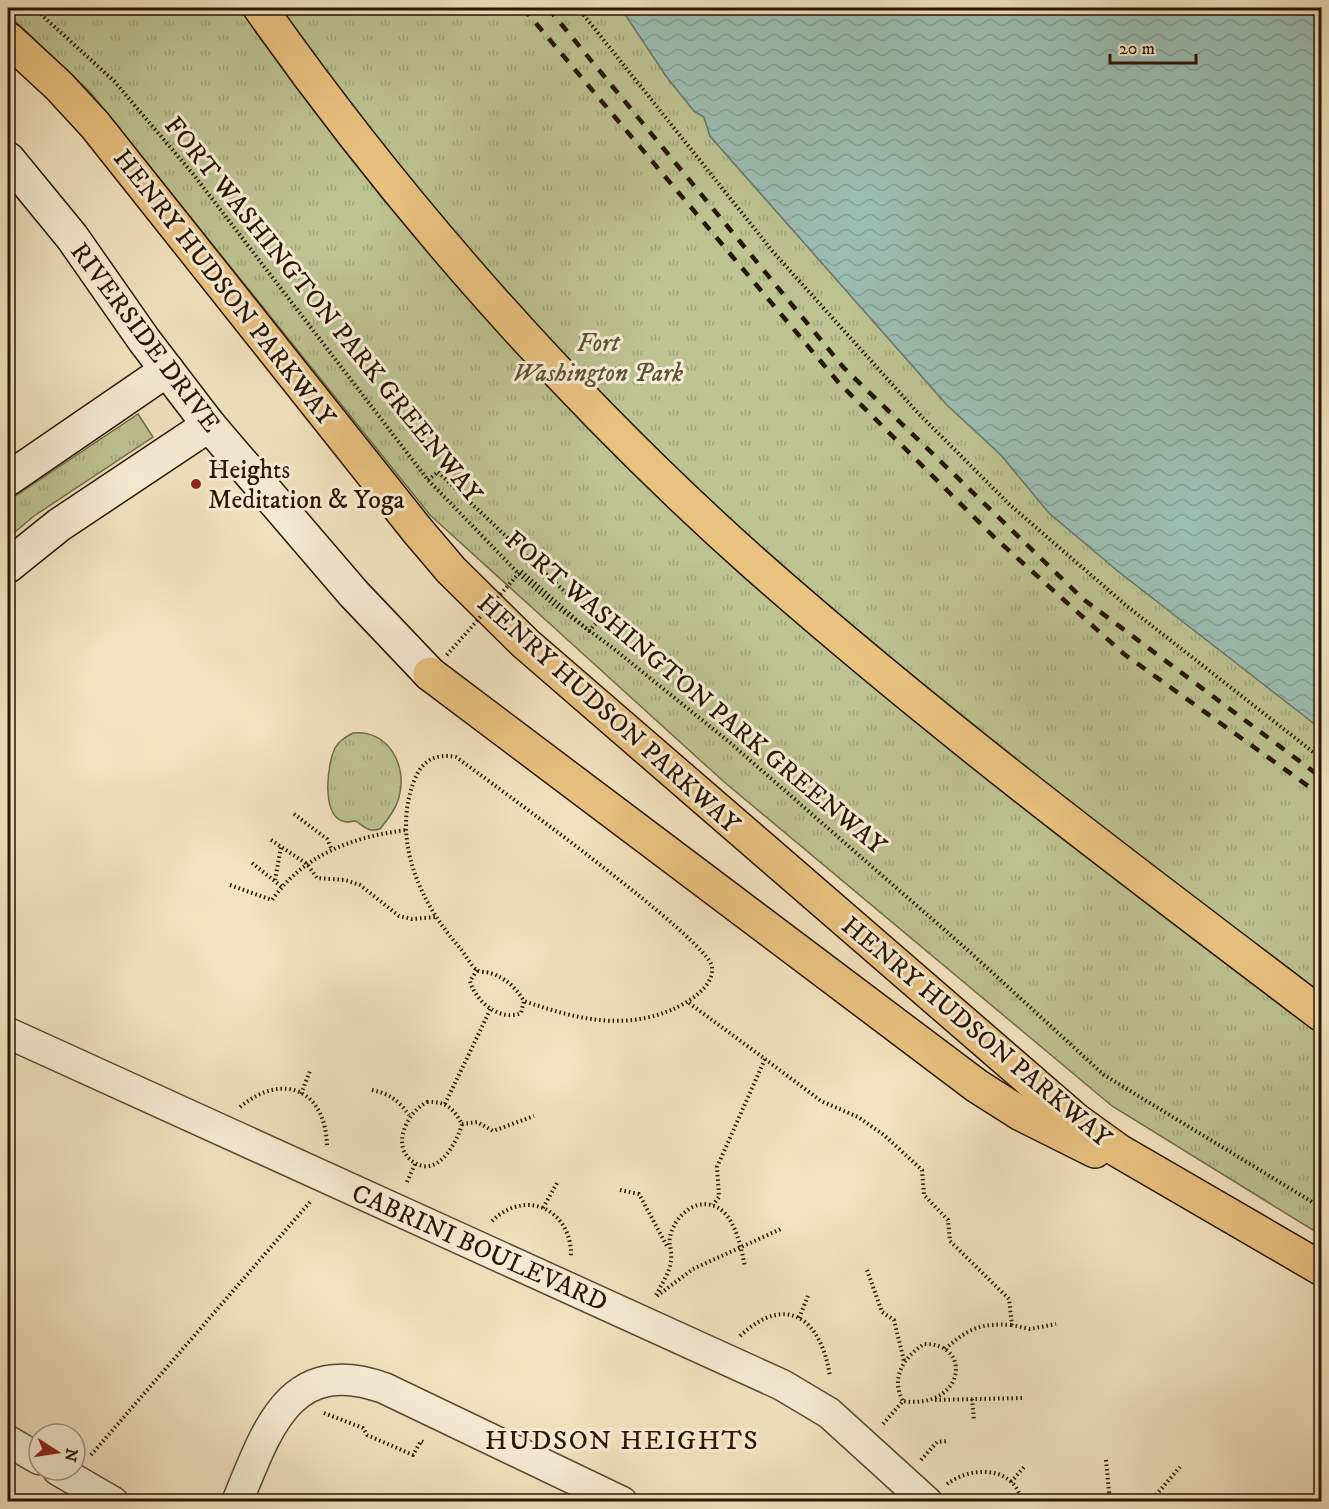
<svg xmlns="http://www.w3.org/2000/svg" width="1329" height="1509" font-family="'IM FELL DW Pica',serif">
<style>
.park{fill:url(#park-tufts);stroke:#726c4a;stroke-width:1.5}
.water{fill:url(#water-waves);stroke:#6d7a6d;stroke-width:1.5}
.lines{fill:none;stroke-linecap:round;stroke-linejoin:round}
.street-casing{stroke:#5a4832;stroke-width:33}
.secondary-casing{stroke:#271503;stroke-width:36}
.highway-casing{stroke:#271503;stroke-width:36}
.path{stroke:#271503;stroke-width:4;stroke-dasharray:1.5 3;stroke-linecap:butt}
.street{stroke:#f7edd6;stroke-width:30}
.secondary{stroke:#f7edd6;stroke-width:33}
.highway{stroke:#eac280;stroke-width:33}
.rail{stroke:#271503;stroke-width:4.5;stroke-dasharray:10 10;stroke-linecap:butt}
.path-bridge{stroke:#271503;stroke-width:4;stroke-dasharray:1.5 3;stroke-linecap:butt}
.poi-dot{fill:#8f2418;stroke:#f7edd6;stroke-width:2}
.labels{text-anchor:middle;stroke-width:6;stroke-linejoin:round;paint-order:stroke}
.street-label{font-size:26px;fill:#271503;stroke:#f7edd6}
.park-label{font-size:26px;font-style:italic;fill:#5c5235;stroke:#f7edd6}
.poi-label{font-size:26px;fill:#271503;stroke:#f7edd6;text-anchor:start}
.neighbourhood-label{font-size:27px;letter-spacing:1.5px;fill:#271503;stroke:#f7edd6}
</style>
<defs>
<pattern id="park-tufts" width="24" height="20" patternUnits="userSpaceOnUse" patternTransform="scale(1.5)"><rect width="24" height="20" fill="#bdc391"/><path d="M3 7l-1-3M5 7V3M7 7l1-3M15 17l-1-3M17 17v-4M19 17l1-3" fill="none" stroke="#a2a77b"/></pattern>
<pattern id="water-waves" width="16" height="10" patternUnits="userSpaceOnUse" patternTransform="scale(1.5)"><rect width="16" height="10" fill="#9bbeb3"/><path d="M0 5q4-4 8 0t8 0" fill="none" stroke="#86a298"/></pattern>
</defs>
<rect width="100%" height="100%" fill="#f3e3c0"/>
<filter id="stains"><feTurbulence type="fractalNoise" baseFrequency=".00333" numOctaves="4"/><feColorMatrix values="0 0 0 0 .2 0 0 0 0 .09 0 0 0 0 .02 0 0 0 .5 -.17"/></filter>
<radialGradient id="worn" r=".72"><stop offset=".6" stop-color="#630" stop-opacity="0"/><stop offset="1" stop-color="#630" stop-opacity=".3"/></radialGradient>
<g class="park">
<path d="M 8,8 L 621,8 L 666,76 L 694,111 L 704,117 L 710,136 L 947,405 L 1001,455 L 1049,513 L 1119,572 L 1321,729 L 1321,1235 L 1112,1106 L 723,781 L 430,515 L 90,92 L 8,14 Z"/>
<path d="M 138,414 L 153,437 L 34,516 L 8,538 L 8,501 Z"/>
<path d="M 353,733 C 388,729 408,766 399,797 C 396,809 388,819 380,829 C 368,832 366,828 356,821 C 353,821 350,822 347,822 C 320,820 327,764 335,748 C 339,741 345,737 353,733 Z"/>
</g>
<path class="water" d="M 621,8 L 1321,8 L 1321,729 L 1119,572 L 1049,513 L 1001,455 L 947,405 L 710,136 L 704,117 L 694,111 L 666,76 Z"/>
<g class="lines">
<defs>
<g id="street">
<path d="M 8,1033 L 782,1385 L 829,1413 L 927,1502"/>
<path d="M 8,1441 L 39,1459"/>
<path d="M 58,1470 L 113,1502"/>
<path d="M 237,1502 C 267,1430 289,1354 384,1388 L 622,1502"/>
</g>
<g id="secondary">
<path d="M 8,159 L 72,237 L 144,340 L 209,425 L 354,594 L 430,674"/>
<path d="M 8,479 L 167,370"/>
<path d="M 8,566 L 59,525 L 209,425"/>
</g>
<g id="highway">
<path d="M 260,8 C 401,208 572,401 755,564 C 936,724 1129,869 1322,1015"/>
<path d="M 8,39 L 59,86 L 95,125 L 417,530 L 451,570 L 525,643 L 1076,1120 L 1119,1151 L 1322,1269"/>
<path d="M 430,674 L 977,1086 L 1021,1114 L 1095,1151"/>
</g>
</defs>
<use href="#street" class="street-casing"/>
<use href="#secondary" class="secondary-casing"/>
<use href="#highway" class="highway-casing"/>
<g class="path">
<path d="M 34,8 L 114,81 L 193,174 L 428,480 L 521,576 L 554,605 L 609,645 L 728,741 L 971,953 L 1104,1075 L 1322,1208"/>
<path d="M 578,8 L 774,253 L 918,413 L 1010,505 L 1128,607 L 1322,759"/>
<path d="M 428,480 L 438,472"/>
<path d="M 294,814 L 327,839 L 331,848"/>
<path d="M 271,840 L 307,864 L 317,878 L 345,880 L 360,885 L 399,916 L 412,919 L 435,917"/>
<path d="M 252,863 L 282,887"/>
<path d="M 275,880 L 281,847"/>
<path d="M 230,885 L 272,900 C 304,854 353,837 406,830"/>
<path d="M 477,970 L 470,981 C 475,1001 500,1022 521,1013 L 524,1001 C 515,987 506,978 490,973 C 487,972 479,972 477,970 C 471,966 465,954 460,948 C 421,904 391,841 414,781 C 422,761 434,753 456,757 C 490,782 710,941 712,967 C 714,988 687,1003 671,1010 C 621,1031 573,1018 524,1001"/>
<path d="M 689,1003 L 765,1059 L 717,1167 L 719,1197 L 713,1205"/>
<path d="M 765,1059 L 821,1101 L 858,1117 L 884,1135 L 922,1170 L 924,1195 L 948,1220 L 950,1241 L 1009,1299 L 1012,1325 L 1030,1329 L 1056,1324"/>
<path d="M 372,1090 C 390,1094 398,1100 409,1115"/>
<path d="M 301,1094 L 310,1071"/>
<path d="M 427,1102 C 446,1101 453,1108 462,1124 C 457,1142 439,1177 415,1163 C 389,1148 407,1112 427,1102 Z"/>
<path d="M 445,1104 L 491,1008"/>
<path d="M 240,1107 C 284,1071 326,1090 327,1147"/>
<path d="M 462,1124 L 477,1122 L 493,1131 L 534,1116"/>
<path d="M 407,1182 L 415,1164"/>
<path d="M 620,1190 L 639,1194 L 668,1248"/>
<path d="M 543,1208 L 557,1183"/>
<path d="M 492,1221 C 527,1187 573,1211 571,1258"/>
<path d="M 867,1270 L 882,1312 L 894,1320 L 904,1361"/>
<path d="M 656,1295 C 661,1285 670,1272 671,1261 C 673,1247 665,1243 674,1226 C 678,1217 689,1207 698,1205 C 732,1198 740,1243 745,1267"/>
<path d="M 657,1296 L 693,1269 L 783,1228"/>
<path d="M 799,1318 L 808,1296"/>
<path d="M 740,1336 C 788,1291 822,1321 830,1377"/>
<path d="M 945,1349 C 969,1328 980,1323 1012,1325"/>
<path d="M 972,1399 L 974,1420"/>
<path d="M 935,1400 L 1022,1398"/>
<path d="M 324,1413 L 363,1428 L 367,1435 L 413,1455 L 421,1441 L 423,1442"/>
<path d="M 883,1424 L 903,1401 C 964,1410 974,1343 924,1344 C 904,1357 890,1378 903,1401"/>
<path d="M 91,1455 L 310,1202"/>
<path d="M 921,1460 L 937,1442 L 948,1441"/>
<path d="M 1106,1460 L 1110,1502"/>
<path d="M 1011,1482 L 1024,1467"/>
<path d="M 947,1484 C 971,1466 1014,1465 1022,1502"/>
<path d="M 1150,1502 L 1180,1467"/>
</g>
<use href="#street" class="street"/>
<use href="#secondary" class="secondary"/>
<use href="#highway" class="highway"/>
<g class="rail">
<path d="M 523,8 L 839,383 L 995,538 L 1124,654 L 1322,796"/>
<path d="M 548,8 L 844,368 L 1083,599 L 1322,778"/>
</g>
<path class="path-bridge" d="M 438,472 L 597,622 L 589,631 L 521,571 L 445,657"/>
</g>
<circle class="poi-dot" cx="196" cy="484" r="6"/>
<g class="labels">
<g class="street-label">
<text transform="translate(225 287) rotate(52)" y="9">HENRY HUDSON PARKWAY</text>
<text transform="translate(324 309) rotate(51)" y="9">FORT WASHINGTON PARK GREENWAY</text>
<text transform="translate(146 337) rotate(53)" y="9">RIVERSIDE DRIVE</text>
<text transform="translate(696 692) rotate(40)" y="9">FORT WASHINGTON PARK GREENWAY</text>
<text transform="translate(609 713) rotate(42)" y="9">HENRY HUDSON PARKWAY</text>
<text transform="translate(977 1031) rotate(40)" y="9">HENRY HUDSON PARKWAY</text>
<text transform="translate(480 1247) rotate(24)" y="9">CABRINI BOULEVARD</text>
</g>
<g class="park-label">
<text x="598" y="351">Fort<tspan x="598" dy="30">Washington Park</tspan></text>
</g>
<g class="poi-label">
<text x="208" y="478">Heights<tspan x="208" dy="30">Meditation &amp; Yoga</tspan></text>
</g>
<g class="neighbourhood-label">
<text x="622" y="1449">HUDSON HEIGHTS</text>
</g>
</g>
<rect width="1329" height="1509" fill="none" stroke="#f3e3c0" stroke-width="30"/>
<rect x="9" y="9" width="1311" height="1491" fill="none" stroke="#271503" stroke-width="3"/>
<rect x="15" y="15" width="1299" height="1479" fill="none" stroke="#271503" stroke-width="1.5"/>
<g transform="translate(57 1452) rotate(102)"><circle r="28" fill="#f7edd6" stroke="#a49782" stroke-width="1.5"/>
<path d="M0-4.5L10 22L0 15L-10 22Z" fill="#8f2418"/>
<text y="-9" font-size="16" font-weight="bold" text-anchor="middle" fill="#271503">N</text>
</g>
<path d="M1110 54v9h86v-9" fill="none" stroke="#271503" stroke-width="3"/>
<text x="1119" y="54" font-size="18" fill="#271503" stroke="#f7edd6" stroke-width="4.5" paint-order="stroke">20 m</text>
<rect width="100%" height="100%" filter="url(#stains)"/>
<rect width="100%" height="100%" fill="url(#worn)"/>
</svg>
